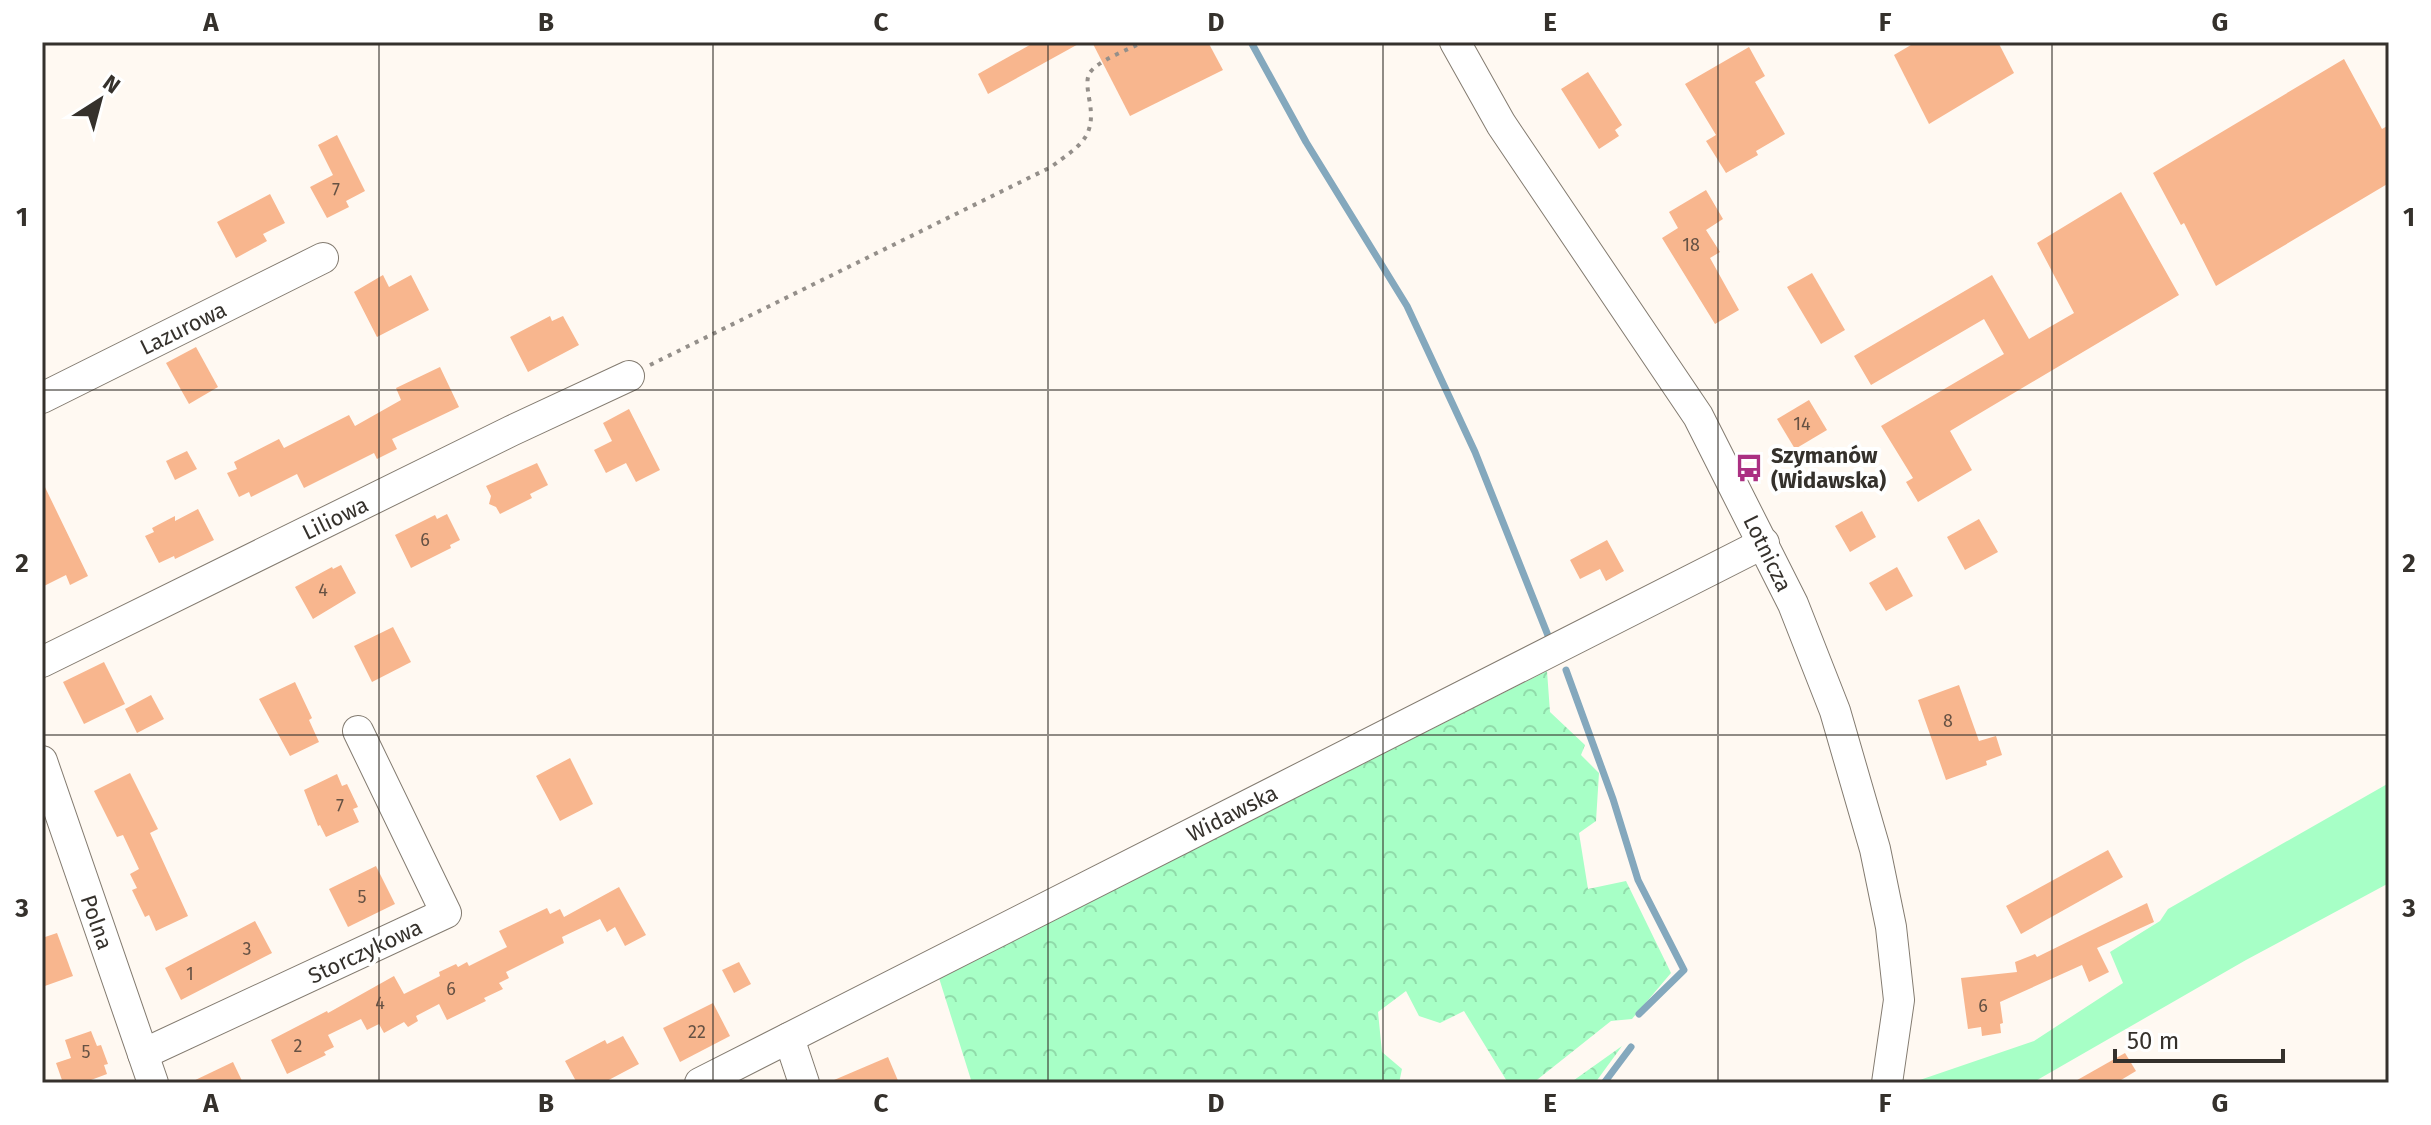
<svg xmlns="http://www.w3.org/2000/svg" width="2431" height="1125" font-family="'Fira Sans',sans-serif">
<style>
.grass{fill:#a7ffc6}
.forest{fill:url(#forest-crowns)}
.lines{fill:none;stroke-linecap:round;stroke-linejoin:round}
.stream{stroke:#84a8bd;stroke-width:7}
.building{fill:#f8b68e}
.minor-casing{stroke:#837b70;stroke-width:32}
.path{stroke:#948f8a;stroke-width:4;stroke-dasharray:4 6;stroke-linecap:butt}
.minor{stroke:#fff;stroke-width:30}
.grid{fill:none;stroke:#35312c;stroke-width:2;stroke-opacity:0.55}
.labels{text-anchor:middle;stroke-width:8;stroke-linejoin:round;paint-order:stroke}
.number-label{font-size:18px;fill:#665244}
.street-label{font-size:22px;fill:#35312c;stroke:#fff}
.poi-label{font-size:22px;font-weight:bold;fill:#35312c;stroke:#fff;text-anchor:start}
.neatline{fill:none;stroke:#35312c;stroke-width:3}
.grid-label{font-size:26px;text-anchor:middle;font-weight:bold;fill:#35312c}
</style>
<defs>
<pattern id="forest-crowns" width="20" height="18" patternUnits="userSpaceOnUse" patternTransform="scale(2)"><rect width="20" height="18" fill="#a7ffc6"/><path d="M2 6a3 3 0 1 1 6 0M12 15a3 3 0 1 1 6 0" fill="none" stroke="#90dbaa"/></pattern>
</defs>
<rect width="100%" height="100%" fill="#fff9f2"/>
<path class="grass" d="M 2389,783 L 2389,883 L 2246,960 L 2032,1083 L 1911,1083 L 2034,1041 L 2123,983 L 2110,952 L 2160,921 L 2168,909 Z"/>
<g class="forest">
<path d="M 1547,671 L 1550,712 L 1585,745 L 1581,755 L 1599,773 L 1596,821 L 1579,833 L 1588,889 L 1626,881 L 1671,973 L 1632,1019 L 1611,1021 L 1533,1083 L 1508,1083 L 1464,1011 L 1440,1023 L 1419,1016 L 1406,991 L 1378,1012 L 1382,1052 L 1402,1069 L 1399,1083 L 972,1083 L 939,978 Z"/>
<path d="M 1622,1046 L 1595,1083 L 1570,1083 Z"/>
</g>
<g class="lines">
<g class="stream">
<path d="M 1251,42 L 1306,142 L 1407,306 L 1475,452 L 1549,638"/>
<path d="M 1566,670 L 1613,799 L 1638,880 L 1684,970 L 1639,1014"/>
<path d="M 1604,1083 L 1631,1047"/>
</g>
</g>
<g class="building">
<path d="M 1035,42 L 1082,42 L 988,94 L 978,74 Z"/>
<path d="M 1092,42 L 1208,42 L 1223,70 L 1130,116 Z"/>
<path d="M 1916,42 L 1998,42 L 2014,73 L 1929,124 L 1894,55 Z"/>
<path d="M 1749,47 L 1765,76 L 1755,82 L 1785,134 L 1756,151 L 1758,155 L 1726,173 L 1706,141 L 1716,135 L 1685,84 Z"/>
<path d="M 2344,59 L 2382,129 L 2389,125 L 2389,183 L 2216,286 L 2184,223 L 2181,225 L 2153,173 Z"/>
<path d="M 1588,72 L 1622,125 L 1615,130 L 1619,136 L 1599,149 L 1561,89 Z"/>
<path d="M 337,135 L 365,191 L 346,201 L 349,207 L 327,218 L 310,187 L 333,175 L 318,145 Z"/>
<path d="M 1706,190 L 1723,219 L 1706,230 L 1720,252 L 1710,258 L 1739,310 L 1715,324 L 1662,238 L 1678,228 L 1669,212 Z"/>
<path d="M 2121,192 L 2179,295 L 1950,431 L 1972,470 L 1918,502 L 1906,482 L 1913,478 L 1881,426 L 2004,354 L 1984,319 L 1871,385 L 1854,356 L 1992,275 L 2029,339 L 2074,313 L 2037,243 Z"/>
<path d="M 270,194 L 285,223 L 263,234 L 267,241 L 236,258 L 217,222 Z"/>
<path d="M 1812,273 L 1845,330 L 1821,344 L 1787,287 Z"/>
<path d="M 383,275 L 389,287 L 411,275 L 429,310 L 377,337 L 354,292 Z"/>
<path d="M 550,316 L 552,321 L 563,316 L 579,345 L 528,372 L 510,337 Z"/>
<path d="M 196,347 L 218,387 L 189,404 L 166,363 Z"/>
<path d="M 440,367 L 459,407 L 392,439 L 397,449 L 377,459 L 374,453 L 304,488 L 297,474 L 251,497 L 249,492 L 239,497 L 227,473 L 237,469 L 234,462 L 279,439 L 284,448 L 349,415 L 355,426 L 401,400 L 396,388 Z"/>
<path d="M 1809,400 L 1827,430 L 1795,449 L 1777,419 Z"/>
<path d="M 629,409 L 660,470 L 636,482 L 626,463 L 606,473 L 594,450 L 612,441 L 603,423 Z"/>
<path d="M 187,451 L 197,469 L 175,480 L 166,461 Z"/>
<path d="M 537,463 L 548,485 L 530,494 L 532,498 L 500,514 L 496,507 L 489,504 L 491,496 L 486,486 Z"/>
<path d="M 42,481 L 88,576 L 70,585 L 66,575 L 42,587 Z"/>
<path d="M 198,509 L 214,540 L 175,559 L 174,556 L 159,563 L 145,536 L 154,532 L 152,528 L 175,516 L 175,521 Z"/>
<path d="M 1862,511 L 1876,537 L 1850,552 L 1835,526 Z"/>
<path d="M 447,514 L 460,540 L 450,545 L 451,548 L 411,568 L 395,535 L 435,515 L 437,519 Z"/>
<path d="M 1979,519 L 1998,552 L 1965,570 L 1947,537 Z"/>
<path d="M 1607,540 L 1624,571 L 1606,581 L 1600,569 L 1580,579 L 1570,560 Z"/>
<path d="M 341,565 L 356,593 L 313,619 L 295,587 L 332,567 L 333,569 Z"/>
<path d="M 1897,567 L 1913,596 L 1886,611 L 1869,583 Z"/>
<path d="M 393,627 L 411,662 L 372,682 L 354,646 Z"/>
<path d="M 104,662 L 125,704 L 84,724 L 63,682 Z"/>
<path d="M 295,682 L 312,718 L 309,720 L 319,742 L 290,756 L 259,699 Z"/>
<path d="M 1959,685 L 1979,741 L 1996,736 L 2002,755 L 1986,761 L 1987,765 L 1946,780 L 1918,700 Z"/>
<path d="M 151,695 L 164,719 L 137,733 L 125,709 Z"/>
<path d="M 570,758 L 593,804 L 560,821 L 536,776 Z"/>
<path d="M 130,773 L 158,829 L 150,833 L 188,916 L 156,931 L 149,915 L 145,917 L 132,890 L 137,888 L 130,874 L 139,869 L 123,835 L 117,837 L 94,791 Z"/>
<path d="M 337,774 L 342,786 L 347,784 L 358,807 L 353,809 L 359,822 L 326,837 L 320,825 L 318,826 L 304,790 Z"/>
<path d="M 2108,850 L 2123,877 L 2021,934 L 2006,906 Z"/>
<path d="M 376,866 L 395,904 L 348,927 L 329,889 Z"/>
<path d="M 619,887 L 646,935 L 625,946 L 615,927 L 607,932 L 600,919 L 562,937 L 564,943 L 506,972 L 509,978 L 499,983 L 503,989 L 484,998 L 486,1001 L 447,1020 L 439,1004 L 416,1016 L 418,1021 L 408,1027 L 404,1022 L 384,1033 L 379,1024 L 367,1030 L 361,1019 L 328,1035 L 334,1047 L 324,1052 L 326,1055 L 287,1074 L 271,1040 L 327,1011 L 328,1013 L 394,976 L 404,994 L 440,976 L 439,972 L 456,964 L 458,967 L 467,962 L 469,966 L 507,947 L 499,931 L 547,908 L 550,914 L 560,909 L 564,917 Z"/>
<path d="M 2147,903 L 2154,922 L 2097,948 L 2109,972 L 2089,982 L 2082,965 L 2000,1002 L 2003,1023 L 2000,1024 L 2001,1033 L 1982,1036 L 1981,1027 L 1968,1029 L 1961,978 L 2017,972 L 2015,962 L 2035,954 L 2037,957 Z"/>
<path d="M 255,921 L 272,953 L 181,1000 L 165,968 Z"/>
<path d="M 57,933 L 73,976 L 42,987 L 42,938 Z"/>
<path d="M 739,962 L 751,984 L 734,993 L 722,970 Z"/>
<path d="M 713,1003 L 730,1036 L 680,1062 L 663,1028 Z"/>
<path d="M 91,1031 L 97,1046 L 101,1045 L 108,1064 L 104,1065 L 107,1074 L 83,1083 L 63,1083 L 56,1063 L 71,1058 L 65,1040 Z"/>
<path d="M 623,1036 L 639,1064 L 603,1083 L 577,1083 L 565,1061 L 605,1040 L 607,1044 Z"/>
<path d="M 2125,1053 L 2136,1071 L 2116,1083 L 2072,1083 Z"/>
<path d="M 888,1057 L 899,1083 L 827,1083 Z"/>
<path d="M 233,1062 L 243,1083 L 189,1083 Z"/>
</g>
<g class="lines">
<defs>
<g id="minor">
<path d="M 1455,42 L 1501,124 L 1698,416 L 1793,604 L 1835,711 L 1875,849 L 1891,927 L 1899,1000 L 1887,1083"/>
<path d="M 42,398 L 323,258"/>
<path d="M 42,662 L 511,431 L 629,376"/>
<path d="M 42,761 L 153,1083"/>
<path d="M 789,1038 L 804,1083"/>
<path d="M 143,1054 L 446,913 L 358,731"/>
<path d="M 700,1083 L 1764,543"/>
</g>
</defs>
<use href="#minor" class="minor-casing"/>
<g class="path">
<path d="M 650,365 L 1051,167 C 1080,145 1097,138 1089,98 C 1088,91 1086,81 1089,74 C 1096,61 1130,49 1143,42"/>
<path d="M 2387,1083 L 2389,1080"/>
</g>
<use href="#minor" class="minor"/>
</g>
<path class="grid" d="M 379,42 L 379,1083M 713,42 L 713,1083M 1048,42 L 1048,1083M 1383,42 L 1383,1083M 1718,42 L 1718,1083M 2052,42 L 2052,1083M 42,390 L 2389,390M 42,735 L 2389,735"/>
<defs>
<symbol id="bus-bare" viewBox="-9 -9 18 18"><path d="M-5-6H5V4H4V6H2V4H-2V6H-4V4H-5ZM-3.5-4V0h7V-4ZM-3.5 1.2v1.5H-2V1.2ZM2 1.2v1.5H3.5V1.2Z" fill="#ab3082" stroke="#fff" stroke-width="2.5" paint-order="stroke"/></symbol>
</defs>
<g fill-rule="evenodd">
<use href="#bus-bare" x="1729" y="448" width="40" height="40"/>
</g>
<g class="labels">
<g class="number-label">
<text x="336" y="196">7</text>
<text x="1691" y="251">18</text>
<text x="1802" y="430">14</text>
<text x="425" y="546">6</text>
<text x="323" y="596">4</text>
<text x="1948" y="727">8</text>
<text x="340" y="812">7</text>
<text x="362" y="903">5</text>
<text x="247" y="955">3</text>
<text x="190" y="980">1</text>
<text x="451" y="995">6</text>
<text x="380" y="1009">4</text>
<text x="1983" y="1012">6</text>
<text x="697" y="1038">22</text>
<text x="298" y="1052">2</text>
<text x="86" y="1058">5</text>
</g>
<g class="street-label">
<text transform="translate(183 328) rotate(-26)" y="8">Lazurowa</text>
<text transform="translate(335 518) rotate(-26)" y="8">Liliowa</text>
<text transform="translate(1768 553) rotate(64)" y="8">Lotnicza</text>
<text transform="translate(1232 813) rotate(-27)" y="8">Widawska</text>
<text transform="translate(97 922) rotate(71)" y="8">Polna</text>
<text transform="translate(365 951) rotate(-25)" y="8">Storczykowa</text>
</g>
<g class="poi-label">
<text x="1771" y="463">Szymanów<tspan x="1771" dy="25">(Widawska)</tspan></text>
</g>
</g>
<rect width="2431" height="1125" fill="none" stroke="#ffffff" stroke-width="88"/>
<g transform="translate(100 100) rotate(36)" stroke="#ffffff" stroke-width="6" paint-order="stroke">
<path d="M0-6L14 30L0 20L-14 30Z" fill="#35312c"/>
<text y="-12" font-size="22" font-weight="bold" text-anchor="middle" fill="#35312c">N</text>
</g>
<path d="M2115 1049v12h168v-12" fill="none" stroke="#35312c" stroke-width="4"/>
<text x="2127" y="1049" font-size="24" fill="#35312c" stroke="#ffffff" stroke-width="6" paint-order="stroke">50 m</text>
<rect x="44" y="44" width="2343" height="1037" class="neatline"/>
<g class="grid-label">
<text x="211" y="31">A</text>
<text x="546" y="31">B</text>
<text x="881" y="31">C</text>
<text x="1216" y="31">D</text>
<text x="1550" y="31">E</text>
<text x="1885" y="31">F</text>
<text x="2220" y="31">G</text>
<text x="22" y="226">1</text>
<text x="2409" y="226">1</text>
<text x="22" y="572">2</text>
<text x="2409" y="572">2</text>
<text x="22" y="917">3</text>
<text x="2409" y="917">3</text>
<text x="211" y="1112">A</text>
<text x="546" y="1112">B</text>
<text x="881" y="1112">C</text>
<text x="1216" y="1112">D</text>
<text x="1550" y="1112">E</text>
<text x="1885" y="1112">F</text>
<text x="2220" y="1112">G</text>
</g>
</svg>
